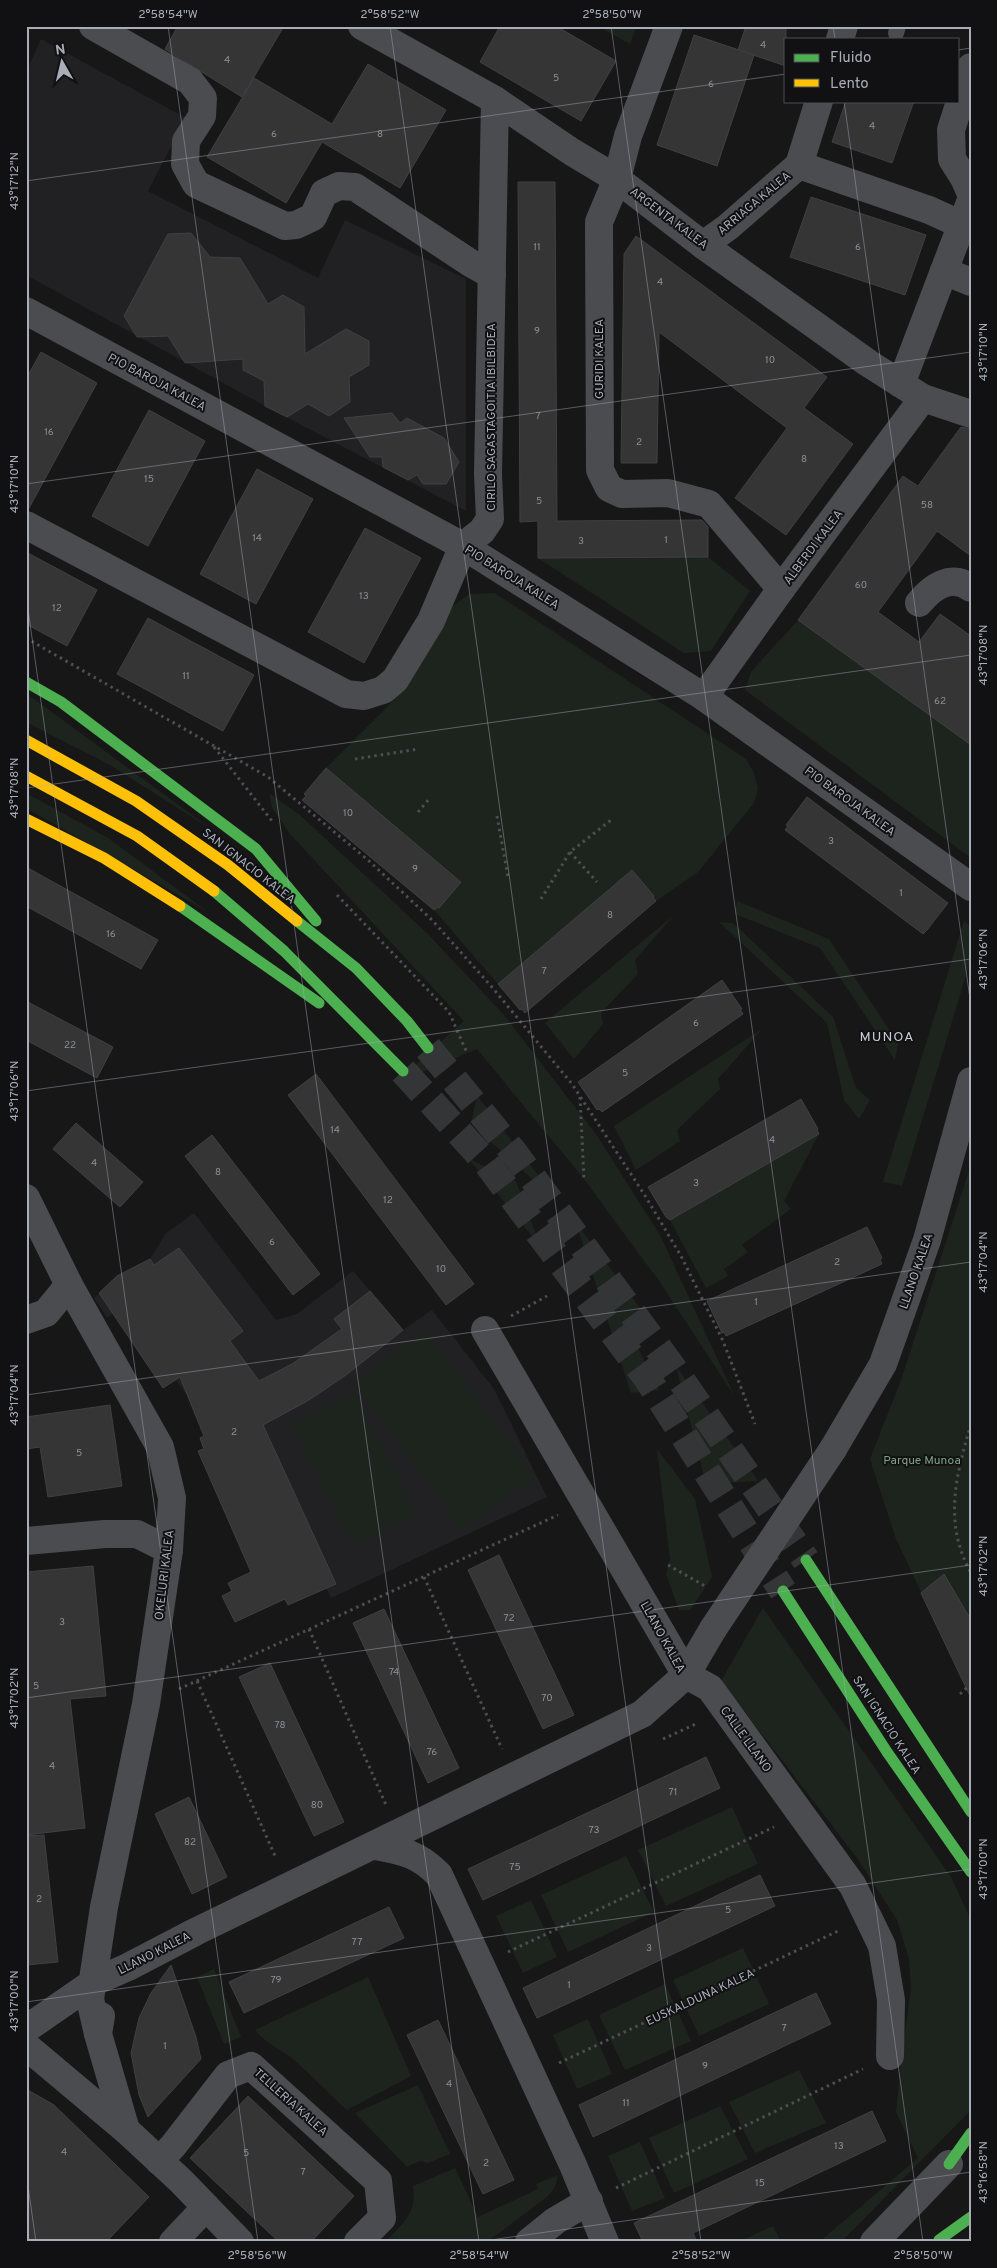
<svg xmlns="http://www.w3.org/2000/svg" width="997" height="2268" font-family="Overpass,sans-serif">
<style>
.built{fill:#212123}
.green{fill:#1d241e}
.building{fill:#353536;stroke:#3f4043}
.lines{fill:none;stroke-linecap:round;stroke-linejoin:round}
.primary-tunnel{stroke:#343537;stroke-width:28;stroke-dasharray:28 14;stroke-linecap:butt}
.path{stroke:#4d4e52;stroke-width:3;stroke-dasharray:2.5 4;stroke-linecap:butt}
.lane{stroke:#4b4c50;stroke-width:16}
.street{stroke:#4b4c50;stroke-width:28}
.fast{stroke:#4caf50;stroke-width:11}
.slow{stroke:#ffc107;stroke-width:11}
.street-bridge{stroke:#4b4c50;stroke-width:28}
.ticks{fill:none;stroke:#a8adb8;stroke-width:1;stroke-opacity:0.45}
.labels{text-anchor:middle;stroke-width:4;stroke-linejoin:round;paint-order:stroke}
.number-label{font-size:10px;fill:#8b8f98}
.street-label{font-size:12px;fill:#a8adb8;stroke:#111113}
.park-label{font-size:12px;fill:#7fa381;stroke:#111113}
.neighbourhood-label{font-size:14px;letter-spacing:1px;fill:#c9ccd4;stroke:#111113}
.neatline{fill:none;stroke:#a8adb8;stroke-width:2}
.ticks-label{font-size:12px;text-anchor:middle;fill:#a8adb8}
</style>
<rect width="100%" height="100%" fill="#171717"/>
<g class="built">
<path d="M 41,39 L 186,118 L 148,191 L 318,278 L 345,220 L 466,279 L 466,511 L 265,406 L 26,275 L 26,73 Z"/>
<path d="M 194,1213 L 276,1320 L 297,1314 L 353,1271 L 403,1330 L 432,1310 L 494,1389 L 547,1497 L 331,1598 L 326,1588 L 288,1605 L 284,1599 L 235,1622 L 222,1596 L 232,1591 L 228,1583 L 251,1572 L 198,1451 L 204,1449 L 200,1438 L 204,1436 L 198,1412 L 176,1380 L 163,1388 L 113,1314 L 107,1318 L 94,1298 L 117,1276 L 150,1259 L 166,1233 Z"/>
</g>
<g class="green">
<path d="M 598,26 L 637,26 L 630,44 Z"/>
<path d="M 708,557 L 750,591 L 711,651 L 684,653 L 538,558 Z"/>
<path d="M 495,593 L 746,759 L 754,773 L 758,789 L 754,803 L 698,872 L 656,901 L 632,870 L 498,984 L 434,910 L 438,907 L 439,908 L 461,881 L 326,768 L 389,705 L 453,606 L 469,594 Z"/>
<path d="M 798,620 L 971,745 L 971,858 L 745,690 L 751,672 Z"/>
<path d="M 26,693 L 211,829 L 110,765 L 26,722 Z"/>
<path d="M 26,793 L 108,838 L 208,912 L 26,808 Z"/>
<path d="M 269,793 L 300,815 L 428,934 L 504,1015 L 598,1137 L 661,1237 L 735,1397 L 659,1281 L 584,1179 L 477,1049 L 394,1084 L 464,1021 L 289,833 L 272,807 Z"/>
<path d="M 737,901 L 829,939 L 898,1043 L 895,1060 L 820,948 L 735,914 Z"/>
<path d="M 674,915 L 635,960 L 638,974 L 601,1013 L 603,1024 L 574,1059 L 545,1023 Z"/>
<path d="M 964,921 L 971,927 L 971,959 L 902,1186 L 883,1182 Z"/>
<path d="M 719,922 L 733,923 L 833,1017 L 856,1088 L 870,1100 L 859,1119 L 844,1100 L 827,1023 Z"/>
<path d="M 762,1029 L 718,1079 L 720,1089 L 677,1130 L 680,1141 L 636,1170 L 614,1126 Z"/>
<path d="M 477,1095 L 559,1203 L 471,1124 Z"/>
<path d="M 819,1134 L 784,1201 L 791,1209 L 742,1245 L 748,1252 L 724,1269 L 728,1276 L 706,1288 L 670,1220 Z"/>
<path d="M 469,1159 L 516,1181 L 541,1247 Z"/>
<path d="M 971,1165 L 971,1698 L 896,1539 L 870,1459 L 901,1380 Z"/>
<path d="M 576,1223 L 650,1321 L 631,1334 L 659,1390 L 631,1393 Z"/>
<path d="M 426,1330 L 535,1477 L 462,1530 L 354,1383 Z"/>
<path d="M 676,1366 L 758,1481 L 706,1484 Z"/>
<path d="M 354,1392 L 416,1514 L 353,1546 L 291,1424 Z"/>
<path d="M 657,1449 L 695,1499 L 712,1577 L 690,1610 L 679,1610 L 666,1574 L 670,1560 Z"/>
<path d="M 763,1608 L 951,1877 L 971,1920 L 971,2100 L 969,2112 L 841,2242 L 819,2242 L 918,2158 L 896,2112 L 902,2052 L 911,1990 L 909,1959 L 897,1920 L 857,1858 L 721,1681 Z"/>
<path d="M 732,1807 L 758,1864 L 666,1906 L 638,1850 Z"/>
<path d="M 626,1856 L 654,1912 L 568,1952 L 541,1895 Z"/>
<path d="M 531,1900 L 557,1957 L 523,1973 L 496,1916 Z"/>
<path d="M 743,1948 L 769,2004 L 699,2036 L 673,1980 Z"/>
<path d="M 214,1969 L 241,2037 L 224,2044 L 197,1977 Z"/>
<path d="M 368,1977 L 411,2076 L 347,2110 C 328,2093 311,2075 292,2058 C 279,2048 265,2043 255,2030 Z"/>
<path d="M 665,1984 L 691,2041 L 625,2070 L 599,2015 Z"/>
<path d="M 588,2019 L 612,2074 L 577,2089 L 553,2035 Z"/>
<path d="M 799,2070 L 826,2123 L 755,2153 L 729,2102 Z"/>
<path d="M 418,2085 L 450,2154 L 428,2163 L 420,2161 L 407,2167 L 355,2113 Z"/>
<path d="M 720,2106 L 748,2159 L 674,2193 L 649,2138 Z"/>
<path d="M 640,2142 L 665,2198 L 632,2211 L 608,2156 Z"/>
<path d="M 455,2168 L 478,2217 L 538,2189 L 536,2184 L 558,2175 L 555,2187 L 548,2196 L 487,2242 L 385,2242 C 403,2223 417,2214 413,2186 Z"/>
<path d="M 773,2226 L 781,2242 L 738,2242 Z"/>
</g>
<g class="building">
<path d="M 178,26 L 284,26 L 242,97 L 165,49 Z"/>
<path d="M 500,26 L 556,26 L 616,61 L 581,121 L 480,62 Z"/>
<path d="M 746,26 L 786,26 L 786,66 L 738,50 Z"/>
<path d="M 694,35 L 754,55 L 717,166 L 657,145 Z"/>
<path d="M 368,64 L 446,110 L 400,188 L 322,142 L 286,203 L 207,157 L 254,78 L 332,124 Z"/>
<path d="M 846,101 L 914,101 L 892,163 L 832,142 Z"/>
<path d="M 518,182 L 555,182 L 557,521 L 702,520 L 708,527 L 708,557 L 538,558 L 538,521 L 520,522 Z"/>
<path d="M 811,197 L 926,235 L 905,295 L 790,257 Z"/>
<path d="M 191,233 L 210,257 L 240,258 L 268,304 L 283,295 L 304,307 L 305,354 L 346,329 L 369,341 L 369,365 L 349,377 L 350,402 L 329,416 L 308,404 L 287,417 L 265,406 L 264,381 L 243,370 L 243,359 L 185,363 L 168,336 L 137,337 L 124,316 L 168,234 Z"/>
<path d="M 636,236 L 827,377 L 804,408 L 853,444 L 786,535 L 735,498 L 787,428 L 659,332 L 657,463 L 621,463 L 624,254 Z"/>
<path d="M 41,352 L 97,383 L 28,510 L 26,510 L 26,379 Z"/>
<path d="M 149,410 L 205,441 L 148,546 L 92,516 Z"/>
<path d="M 392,413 L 400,423 L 407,418 L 444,438 L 459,462 L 446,484 L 423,484 L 417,475 L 408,480 L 383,467 L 382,457 L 370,457 L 344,418 Z"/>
<path d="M 961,427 L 971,429 L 971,556 L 937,531 L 878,612 L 919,642 L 940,614 L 971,636 L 971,745 L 798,620 L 903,476 L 918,486 Z"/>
<path d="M 257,469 L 313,499 L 256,604 L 200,574 Z"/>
<path d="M 365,528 L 421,558 L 364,663 L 308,632 Z"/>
<path d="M 26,552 L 97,590 L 67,646 L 26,624 Z"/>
<path d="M 148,618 L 254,675 L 223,731 L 117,674 Z"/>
<path d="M 326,768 L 461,882 L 439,908 L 438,907 L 434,910 L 302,800 L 306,796 L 304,794 Z"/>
<path d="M 807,797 L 948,903 L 927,930 L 923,934 L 785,830 L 788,826 L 786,825 Z"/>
<path d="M 26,867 L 158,940 L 141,969 L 26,906 Z"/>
<path d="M 632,870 L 654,896 L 653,897 L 656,901 L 525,1013 L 522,1009 L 520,1010 L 498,984 Z"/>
<path d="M 722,980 L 742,1009 L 740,1009 L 743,1014 L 602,1112 L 599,1109 L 597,1110 L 578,1082 Z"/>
<path d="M 26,1001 L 113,1047 L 97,1078 L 26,1040 Z"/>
<path d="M 316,1074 L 474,1284 L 446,1305 L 288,1095 Z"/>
<path d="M 801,1099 L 818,1129 L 817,1130 L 819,1134 L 670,1220 L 666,1217 L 648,1187 Z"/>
<path d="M 76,1123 L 143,1182 L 120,1207 L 53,1149 Z"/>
<path d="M 212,1135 L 320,1274 L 293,1295 L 185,1156 Z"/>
<path d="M 867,1227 L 882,1258 L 880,1259 L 882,1264 L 726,1336 L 724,1332 L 722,1333 L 707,1301 Z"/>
<path d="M 179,1248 L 243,1331 L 230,1341 L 259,1381 L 292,1364 L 342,1329 L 334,1319 L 370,1291 L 403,1330 L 346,1375 L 309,1400 L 263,1425 L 336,1584 L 288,1605 L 285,1599 L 235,1622 L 222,1596 L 232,1591 L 228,1583 L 251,1572 L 198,1451 L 204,1449 L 200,1438 L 204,1436 L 180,1377 L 163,1388 L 99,1293 L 117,1276 L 150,1259 L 154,1265 Z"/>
<path d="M 110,1405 L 122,1486 L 48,1497 L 40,1447 L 26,1449 L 26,1417 Z"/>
<path d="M 499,1555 L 574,1715 L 543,1729 L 468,1570 Z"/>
<path d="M 93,1566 L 106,1696 L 70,1699 L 85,1828 L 26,1835 L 26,1572 Z"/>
<path d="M 944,1574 L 971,1620 L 971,1698 L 921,1593 Z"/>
<path d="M 384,1609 L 459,1768 L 428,1783 L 353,1623 Z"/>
<path d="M 270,1663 L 344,1822 L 314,1836 L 239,1677 Z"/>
<path d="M 706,1757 L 720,1788 L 483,1900 L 468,1869 Z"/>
<path d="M 189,1797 L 227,1877 L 192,1894 L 155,1814 Z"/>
<path d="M 44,1835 L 58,1962 L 26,1965 L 26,1836 Z"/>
<path d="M 760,1875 L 775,1906 L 537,2018 L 523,1988 Z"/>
<path d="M 389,1907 L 404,1938 L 244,2013 L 229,1982 Z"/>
<path d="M 171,1965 L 196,2037 L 201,2059 L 148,2117 L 139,2095 L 131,2053 L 139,2018 L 151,1993 Z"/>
<path d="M 816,1993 L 831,2024 L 593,2137 L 579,2105 Z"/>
<path d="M 438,2020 L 514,2180 L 483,2194 L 407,2035 Z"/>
<path d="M 26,2089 L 54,2105 L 149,2197 L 106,2242 L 26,2242 Z"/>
<path d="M 248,2096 L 354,2196 L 311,2242 L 279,2242 L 190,2158 Z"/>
<path d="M 872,2111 L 886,2141 L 693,2233 L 697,2242 L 643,2242 L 634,2223 Z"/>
</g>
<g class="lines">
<g class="primary-tunnel">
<path d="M 428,1048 L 515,1154 L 672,1367 L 806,1560"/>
<path d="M 403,1071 L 487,1163 L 647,1378 L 783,1591"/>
</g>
<g class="path">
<path d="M 26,638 L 268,777 L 368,860 L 432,920 L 491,986 L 572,1084 L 644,1194 L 681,1256 L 723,1341 L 755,1424"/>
<path d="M 214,747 L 272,821"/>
<path d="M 355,759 L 419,749"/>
<path d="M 418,812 L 430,798"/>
<path d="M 497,816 L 508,877"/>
<path d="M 570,852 L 597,882"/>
<path d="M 337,895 L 449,1012 L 467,1053"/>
<path d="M 541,899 L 570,852 L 611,820"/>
<path d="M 580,1097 L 584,1179"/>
<path d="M 511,1316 L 547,1296"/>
<path d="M 971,1424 C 956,1475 943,1523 971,1573"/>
<path d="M 668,1565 L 705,1586"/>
<path d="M 424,1577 L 502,1749"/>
<path d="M 309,1629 L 386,1805"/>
<path d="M 197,1681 L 276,1858"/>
<path d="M 179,1689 L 558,1515"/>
<path d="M 960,1694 L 971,1684"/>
<path d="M 663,1739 L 698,1723"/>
<path d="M 508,1952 L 774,1827"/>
<path d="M 559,2063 L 840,1930"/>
<path d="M 616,2188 L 863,2069"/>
</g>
<path class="lane" d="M 896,33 L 898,26"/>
<g class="street">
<path d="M 93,26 L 190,81 L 203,98 L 202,116 L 186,141 L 185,164 L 196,184 L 285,226 L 296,225 L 313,217 L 324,193 L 339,186 L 355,187 L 472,264 L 492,275"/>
<path d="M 362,26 L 495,100 L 572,152 L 617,179 L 703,245 L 868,363 L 923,398 L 971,414"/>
<path d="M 669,26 L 628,136 L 617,179 L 599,222 L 600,470 L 609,488 L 622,494 L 668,493 L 709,504 L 781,589"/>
<path d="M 840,39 L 844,26"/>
<path d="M 971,67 L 951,130 L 952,159 L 964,178 L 971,194"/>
<path d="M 799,165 L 929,210 L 962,225"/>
<path d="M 703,245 L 728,227 L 799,165 L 819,101"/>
<path d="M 944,271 L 971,282"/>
<path d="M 26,311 L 463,546 L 704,697 L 971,887"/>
<path d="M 901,384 L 971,200"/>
<path d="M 26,525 L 346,694 L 364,696 L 383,690 L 395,680 L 431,621 L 463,546 L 482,531 L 490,519 L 488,474 L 495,100"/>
<path d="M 919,603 C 932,587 951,573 971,588"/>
<path d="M 704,697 L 781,589 L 923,398"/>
<path d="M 26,1198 L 69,1285 L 160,1447 L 172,1498 L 169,1550 L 146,1704 L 104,1907 L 90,1999 L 98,2034"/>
<path d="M 26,1320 L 46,1313 L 69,1285"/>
<path d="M 485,1330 L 686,1675 L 710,1688 L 853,1886 L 882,1946 L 891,2000 L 890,2056"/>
<path d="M 833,1449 L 883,1364 L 927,1240 L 971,1081"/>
<path d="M 26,1541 L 105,1534 L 137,1534 L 169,1550"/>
<path d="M 375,1846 C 403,1851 419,1854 439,1875 L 573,2165 L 605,2242"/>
<path d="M 101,2016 L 98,2034 L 126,2130 L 181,2181 L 240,2242"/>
<path d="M 26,2029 L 94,1982 L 128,1967 L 197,1931 L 642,1714 L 686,1675 L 713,1629"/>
<path d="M 26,2046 L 126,2130"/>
<path d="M 159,2161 L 173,2146 L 228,2075 L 251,2066 L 378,2181 L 382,2218 L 358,2242"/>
<path d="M 173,2242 L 206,2207"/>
<path d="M 529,2242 L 555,2221 L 589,2201"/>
<path d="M 874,2242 L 949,2164"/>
</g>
<g class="fast">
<path d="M 26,682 L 61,702 L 256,849 L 316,921"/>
<path d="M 214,891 L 284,951 L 403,1071"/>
<path d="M 180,906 L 319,1003"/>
<path d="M 297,921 L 356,968 L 407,1021 L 428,1048"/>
<path d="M 806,1560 L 971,1812"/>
<path d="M 783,1591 L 887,1752 L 971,1872"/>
<path d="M 949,2164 L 971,2133"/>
<path d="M 939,2240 L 971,2217"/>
</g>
<g class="slow">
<path d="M 26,740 L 136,801 L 228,865 L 297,921"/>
<path d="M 26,776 L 137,836 L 214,891"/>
<path d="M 26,819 L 104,858 L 180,906"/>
</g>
<path class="street-bridge" d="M 713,1629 L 833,1449"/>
</g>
<path class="ticks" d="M 168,26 L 479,2242M 390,26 L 701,2242M 611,26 L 923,2242M 833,26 L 835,39M 958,50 L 971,48M 844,101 L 971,1006M 26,181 L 786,74M 26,484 L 971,352M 26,595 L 258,2242M 26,788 L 971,655M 26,1091 L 971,959M 26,1395 L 971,1262M 26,1698 L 971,1565M 26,2002 L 971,1869M 26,2172 L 36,2242M 476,2242 L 971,2172"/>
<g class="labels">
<g class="number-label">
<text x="763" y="48">4</text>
<text x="227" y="63">4</text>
<text x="556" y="81">5</text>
<text x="711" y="87">6</text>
<text x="872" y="129">4</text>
<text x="274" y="137">6</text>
<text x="380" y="137">8</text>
<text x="537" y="250">11</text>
<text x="858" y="250">6</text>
<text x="660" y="285">4</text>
<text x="537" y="334">9</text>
<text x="770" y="363">10</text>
<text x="538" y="419">7</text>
<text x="49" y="435">16</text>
<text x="639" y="445">2</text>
<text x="804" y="462">8</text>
<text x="149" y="482">15</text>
<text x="539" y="504">5</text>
<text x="927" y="508">58</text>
<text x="257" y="541">14</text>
<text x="666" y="543">1</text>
<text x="581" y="544">3</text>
<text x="861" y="588">60</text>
<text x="364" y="599">13</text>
<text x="57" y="611">12</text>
<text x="186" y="679">11</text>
<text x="940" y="704">62</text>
<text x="348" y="816">10</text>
<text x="831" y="844">3</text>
<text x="415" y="872">9</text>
<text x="901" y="896">1</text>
<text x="610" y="918">8</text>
<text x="111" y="937">16</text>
<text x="544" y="974">7</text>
<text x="696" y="1026">6</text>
<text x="70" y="1048">22</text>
<text x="625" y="1076">5</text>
<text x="335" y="1133">14</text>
<text x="772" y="1143">4</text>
<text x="94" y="1166">4</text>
<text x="218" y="1175">8</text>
<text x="696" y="1186">3</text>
<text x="388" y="1203">12</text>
<text x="272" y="1245">6</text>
<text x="837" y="1265">2</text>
<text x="441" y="1272">10</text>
<text x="756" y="1305">1</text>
<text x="234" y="1435">2</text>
<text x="79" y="1456">5</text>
<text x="509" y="1621">72</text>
<text x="62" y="1625">3</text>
<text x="394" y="1675">74</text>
<text x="36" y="1689">5</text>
<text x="547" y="1701">70</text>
<text x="280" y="1728">78</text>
<text x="432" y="1755">76</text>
<text x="52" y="1769">4</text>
<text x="673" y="1795">71</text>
<text x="317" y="1808">80</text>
<text x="594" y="1833">73</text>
<text x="190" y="1845">82</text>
<text x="515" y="1870">75</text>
<text x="39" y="1902">2</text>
<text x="728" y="1913">5</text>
<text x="357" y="1945">77</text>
<text x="649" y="1951">3</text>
<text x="276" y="1983">79</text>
<text x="569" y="1988">1</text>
<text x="784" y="2031">7</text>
<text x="165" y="2049">1</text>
<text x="705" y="2069">9</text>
<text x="449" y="2087">4</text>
<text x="626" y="2106">11</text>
<text x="839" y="2149">13</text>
<text x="64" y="2155">4</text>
<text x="246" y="2156">5</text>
<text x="486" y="2166">2</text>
<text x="303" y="2175">7</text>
<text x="760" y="2186">15</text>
</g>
<g class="street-label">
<text transform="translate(754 203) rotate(-40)" y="4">ARRIAGA KALEA</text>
<text transform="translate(669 218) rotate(37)" y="4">ARGENTA KALEA</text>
<text transform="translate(599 359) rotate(-90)" y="4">GURIDI KALEA</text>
<text transform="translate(157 382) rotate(28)" y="4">PIO BAROJA KALEA</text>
<text transform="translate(491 417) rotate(-90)" y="4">CIRILO SAGASTAGOITIA IBILBIDEA</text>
<text transform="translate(813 547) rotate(-53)" y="4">ALBERDI KALEA</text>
<text transform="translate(512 577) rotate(32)" y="4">PIO BAROJA KALEA</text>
<text transform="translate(850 801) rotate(36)" y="4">PIO BAROJA KALEA</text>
<text transform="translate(249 866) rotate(38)" y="4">SAN IGNACIO KALEA</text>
<text transform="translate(916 1271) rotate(-71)" y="4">LLANO KALEA</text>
<text transform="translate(164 1575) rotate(-83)" y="4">OKELURI KALEA</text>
<text transform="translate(663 1637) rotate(61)" y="4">LLANO KALEA</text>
<text transform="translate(887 1725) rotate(57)" y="4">SAN IGNACIO KALEA</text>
<text transform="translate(746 1739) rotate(54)" y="4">CALLE LLANO</text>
<text transform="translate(154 1953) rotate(-27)" y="4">LLANO KALEA</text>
<text transform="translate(700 1997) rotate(-25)" y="4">EUSKALDUNA KALEA</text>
<text transform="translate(291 2102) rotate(42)" y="4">TELLERIA KALEA</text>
</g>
<g class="park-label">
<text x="922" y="1464">Parque Munoa</text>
</g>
<g class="neighbourhood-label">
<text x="887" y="1041">MUNOA</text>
</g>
</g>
<rect width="997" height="2268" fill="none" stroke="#111113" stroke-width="55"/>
<rect x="784" y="38" width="175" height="65" fill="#111113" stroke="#4d4f55"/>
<rect x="794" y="54" width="25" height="8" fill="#4caf50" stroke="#4d4f55"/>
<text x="830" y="62" font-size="15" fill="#a8adb8">Fluido</text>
<rect x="794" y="79" width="25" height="8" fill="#ffc107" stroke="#4d4f55"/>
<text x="830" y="88" font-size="15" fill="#a8adb8">Lento</text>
<g transform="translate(62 62) rotate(352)" stroke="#111113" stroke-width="4" paint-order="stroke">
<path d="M0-4L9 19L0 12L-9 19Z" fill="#a8adb8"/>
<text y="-8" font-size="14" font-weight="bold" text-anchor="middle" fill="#a8adb8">N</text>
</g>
<rect x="28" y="28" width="942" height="2212" class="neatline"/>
<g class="ticks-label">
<text x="168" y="18">2°58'54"W</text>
<text x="390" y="18">2°58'52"W</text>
<text x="612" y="18">2°58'50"W</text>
<text transform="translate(14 181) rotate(-90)" y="4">43°17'12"N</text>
<text transform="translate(983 352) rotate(-90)" y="4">43°17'10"N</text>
<text transform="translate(14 484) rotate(-90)" y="4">43°17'10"N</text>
<text transform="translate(983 655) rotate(-90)" y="4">43°17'08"N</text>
<text transform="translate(14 788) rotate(-90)" y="4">43°17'08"N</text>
<text transform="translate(983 959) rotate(-90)" y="4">43°17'06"N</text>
<text transform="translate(14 1091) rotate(-90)" y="4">43°17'06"N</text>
<text transform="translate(983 1262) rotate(-90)" y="4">43°17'04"N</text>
<text transform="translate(14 1395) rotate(-90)" y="4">43°17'04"N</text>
<text transform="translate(983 1566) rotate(-90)" y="4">43°17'02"N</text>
<text transform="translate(14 1698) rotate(-90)" y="4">43°17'02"N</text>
<text transform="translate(983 1869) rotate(-90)" y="4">43°17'00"N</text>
<text transform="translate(14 2001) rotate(-90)" y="4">43°17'00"N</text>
<text transform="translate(983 2172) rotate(-90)" y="4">43°16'58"N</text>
<text x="257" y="2259">2°58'56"W</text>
<text x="479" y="2259">2°58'54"W</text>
<text x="701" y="2259">2°58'52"W</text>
<text x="923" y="2259">2°58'50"W</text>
</g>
</svg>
